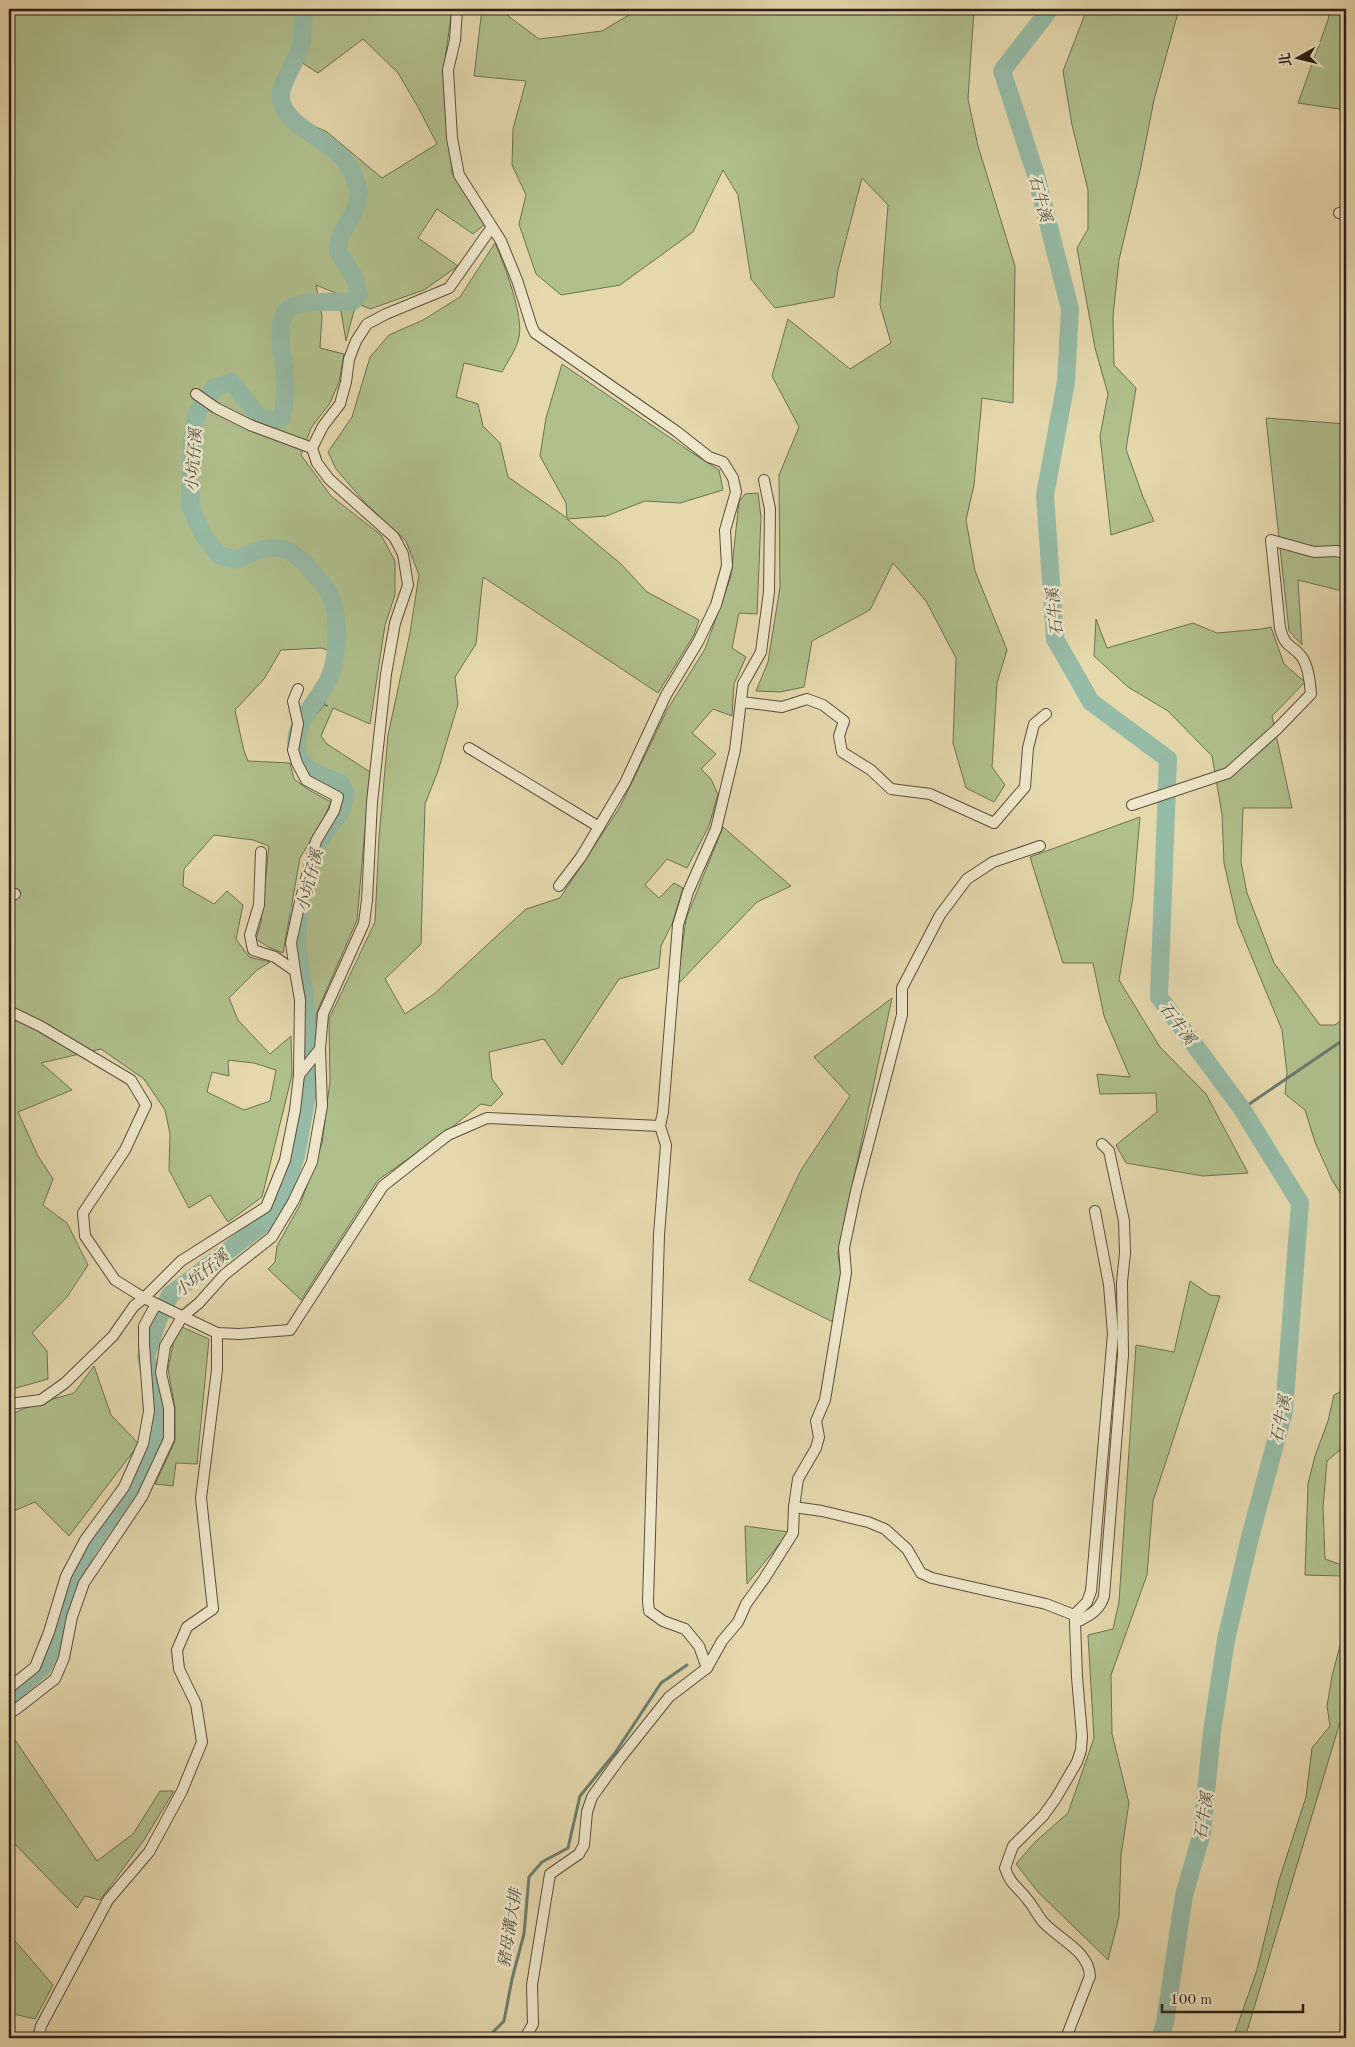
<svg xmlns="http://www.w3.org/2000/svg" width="1355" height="2047" font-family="'Old Standard TT','Noto Serif TC',serif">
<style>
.green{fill:#b0c08d;stroke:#6e7052;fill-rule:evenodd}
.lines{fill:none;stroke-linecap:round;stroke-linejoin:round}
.stream{stroke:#6b7d6d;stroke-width:3}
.river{stroke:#96bba6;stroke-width:18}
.minor-casing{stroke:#5a4d3d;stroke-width:12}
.minor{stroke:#eee6ca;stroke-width:10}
.labels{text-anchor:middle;stroke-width:5;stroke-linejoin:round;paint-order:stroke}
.water-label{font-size:16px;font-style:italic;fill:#4b4e43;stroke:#eee6ca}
</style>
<rect width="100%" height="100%" fill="#e5d8ad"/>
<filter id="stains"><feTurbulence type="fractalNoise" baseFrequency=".004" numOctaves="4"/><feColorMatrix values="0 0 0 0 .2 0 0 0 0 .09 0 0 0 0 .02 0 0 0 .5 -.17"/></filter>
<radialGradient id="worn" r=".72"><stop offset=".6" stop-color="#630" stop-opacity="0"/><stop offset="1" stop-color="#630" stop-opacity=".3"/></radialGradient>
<g class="green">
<path d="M 9,9 L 452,9 L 444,67 L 452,173 L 485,224 L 473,234 L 437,209 L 418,238 L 458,266 L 424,290 L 370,309 L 356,303 L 346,341 L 338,294 L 316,285 L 322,316 L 320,348 L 344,354 L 339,382 L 330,403 L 311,428 L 301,455 L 331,496 L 381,535 L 395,561 L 395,595 L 385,625 L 370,724 L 333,708 L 321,736 L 327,744 L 370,772 L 357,920 L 316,1014 L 316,1046 L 307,1047 L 304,993 L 298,941 L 314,870 L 322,845 L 336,816 L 348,801 L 345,792 L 309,771 L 303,761 L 302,748 L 307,726 L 324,705 L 328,706 L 324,704 L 331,687 L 338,654 L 321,648 L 281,650 L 264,679 L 235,710 L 244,751 L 248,761 L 290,763 L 294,779 L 309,790 L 331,802 L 323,820 L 300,858 L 283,953 L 268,947 L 256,939 L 261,922 L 269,846 L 253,840 L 214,835 L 184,869 L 183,886 L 214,904 L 227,891 L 243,905 L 236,939 L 249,957 L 270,962 L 257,970 L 229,998 L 238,1020 L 270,1054 L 291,1036 L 292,1075 L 262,1197 L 228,1222 L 210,1195 L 189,1208 L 169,1170 L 170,1134 L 165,1110 L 144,1079 L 101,1049 L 41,1063 L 72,1090 L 18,1112 L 38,1156 L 53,1179 L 43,1205 L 67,1223 L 88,1265 L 67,1297 L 32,1333 L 47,1351 L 48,1379 L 9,1390 ZM 363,39 L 398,73 L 418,107 L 437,144 L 382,178 L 327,132 L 284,112 L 290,55 L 318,73 ZM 228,1060 L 254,1063 L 276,1070 L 270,1101 L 244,1110 L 207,1092 L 212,1072 L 229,1076 Z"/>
<path d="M 482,9 L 499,9 L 539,39 L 602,31 L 639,9 L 974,9 L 968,99 L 978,146 L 1015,266 L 1013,403 L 982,398 L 974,485 L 966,520 L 975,571 L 1007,650 L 997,683 L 992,767 L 1005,785 L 994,802 L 966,788 L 953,743 L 956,658 L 926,601 L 893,563 L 870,610 L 812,641 L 804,687 L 780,692 L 756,691 L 768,662 L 780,587 L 779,475 L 799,427 L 772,376 L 788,319 L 850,369 L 891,343 L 880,305 L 888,205 L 862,178 L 838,270 L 834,297 L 775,308 L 751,279 L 738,195 L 723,170 L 693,232 L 620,285 L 561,295 L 536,274 L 519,224 L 526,195 L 512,165 L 513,129 L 526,81 L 474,76 Z"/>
<path d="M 1087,9 L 1179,9 L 1154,100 L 1140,171 L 1119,260 L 1113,316 L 1114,365 L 1136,388 L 1126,449 L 1143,497 L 1154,521 L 1111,535 L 1100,436 L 1108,394 L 1095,348 L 1077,248 L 1088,229 L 1088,190 L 1072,125 L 1063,71 Z"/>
<path d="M 1330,9 L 1346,9 L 1346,110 L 1298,103 L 1328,20 Z"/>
<path d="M 495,243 C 504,263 524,317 519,337 C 517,348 508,361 502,372 L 464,363 L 456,397 L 478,404 L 483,426 L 500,443 L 508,477 L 567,518 L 566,503 L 540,456 L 546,418 L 562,364 L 694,454 L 719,470 L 723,490 L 680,503 L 645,501 L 606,516 L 567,519 L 621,564 L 647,592 L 699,620 L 694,635 L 658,693 L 483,577 L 476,644 L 455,677 L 458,704 L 438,771 L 425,804 L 421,944 L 385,979 L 405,1014 L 434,994 L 526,909 L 560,898 L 620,807 L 667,710 L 705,649 L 731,576 L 739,502 L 745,494 L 758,493 L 761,517 L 757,614 L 739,613 L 732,648 L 746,657 L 734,684 L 732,716 L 713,709 L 692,733 L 716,754 L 701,769 L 711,779 L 718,794 L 709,826 L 687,868 L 667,859 L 645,885 L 659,898 L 674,883 L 683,888 L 672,924 L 661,946 L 659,968 L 619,979 L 562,1065 L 544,1039 L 489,1052 L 492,1079 L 503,1094 L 491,1106 L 481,1104 L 446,1132 L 378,1180 L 301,1300 L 268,1269 L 275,1262 L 277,1246 L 300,1205 L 322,1143 L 330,1081 L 329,1019 L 375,922 L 379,837 L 388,735 L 410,633 L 419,575 L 406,541 L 367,505 L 336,469 L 328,452 L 352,417 L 370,357 L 389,335 L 423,320 L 460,297 Z"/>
<path d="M 1266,418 L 1346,424 L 1346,588 L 1338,590 L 1298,580 L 1302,645 L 1289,631 Z"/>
<path d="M 1096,619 L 1107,648 L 1193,623 L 1217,633 L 1261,629 L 1271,627 L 1284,664 L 1305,682 L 1272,716 L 1292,808 L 1243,808 L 1241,862 L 1247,893 L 1274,963 L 1320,1025 L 1335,1025 L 1346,1016 L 1346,1202 L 1332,1180 L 1315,1142 L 1305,1110 L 1285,1094 L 1287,1073 L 1282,1030 L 1238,924 L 1224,863 L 1222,814 L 1212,756 L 1168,711 L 1128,687 L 1094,656 Z"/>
<path d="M 1140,817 L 1133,897 L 1119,980 L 1160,1047 L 1206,1094 L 1248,1173 L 1203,1176 L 1126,1163 L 1116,1145 L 1157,1112 L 1156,1093 L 1100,1094 L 1097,1074 L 1130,1077 L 1104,1016 L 1093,963 L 1063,963 L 1030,857 Z"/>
<path d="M 723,827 L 791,886 L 757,902 L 677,985 L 686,919 Z"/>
<path d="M 892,998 L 838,1253 L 841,1276 L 833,1322 L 749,1280 L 801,1170 L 850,1096 L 814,1057 Z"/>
<path d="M 1190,1281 L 1210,1295 L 1220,1296 L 1153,1501 L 1147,1575 L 1111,1675 L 1112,1734 L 1129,1803 L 1121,1855 L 1119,1917 L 1108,1960 L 1038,1892 L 1016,1864 L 1035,1842 L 1068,1813 L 1094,1738 L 1088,1635 L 1113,1629 L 1119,1602 L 1136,1345 L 1174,1352 Z"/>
<path d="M 182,1327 L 209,1339 L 197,1464 L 176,1463 L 173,1486 L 155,1484 L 175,1441 L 175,1408 L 168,1369 L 174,1340 Z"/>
<path d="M 94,1366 L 111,1415 L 139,1444 L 69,1536 L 35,1502 L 9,1513 L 9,1415 L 36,1404 L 74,1393 Z"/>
<path d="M 1346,1389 L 1346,1435 L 1341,1437 L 1341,1449 L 1327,1461 L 1323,1507 L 1325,1559 L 1342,1565 L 1341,1576 L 1305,1575 L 1308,1484 L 1315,1456 L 1328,1421 L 1334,1395 Z"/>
<path d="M 745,1526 L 789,1532 L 747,1584 Z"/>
<path d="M 1346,1623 L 1346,1684 L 1341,1719 L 1245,2038 L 1233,2038 L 1257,1970 L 1279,1880 L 1306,1797 L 1312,1748 L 1330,1726 L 1327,1706 L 1332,1676 Z"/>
<path d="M 9,1731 L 97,1861 L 133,1834 L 160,1791 L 174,1791 L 144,1840 L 100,1900 L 85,1896 L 77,1908 L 9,1838 Z"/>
<path d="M 9,1934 L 53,1985 L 35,2019 L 9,2013 Z"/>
</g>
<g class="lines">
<g class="stream">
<path d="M 1242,1109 L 1346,1038"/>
<path d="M 487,2038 L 504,2021 L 512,1979 L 524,1934 L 529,1877 L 542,1862 L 568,1848 L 580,1796 L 615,1753 L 661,1683 L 687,1665"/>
</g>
<g class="river">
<path d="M 304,9 C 303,21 304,35 300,47 C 296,63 278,86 281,100 C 288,133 343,140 355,179 C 357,184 359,189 359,194 C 358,211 347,221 341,235 C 339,240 339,246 338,251 L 355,279 L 359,295 L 352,302 C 334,302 312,300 294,306 C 270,315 285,360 285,378 C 286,393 285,405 281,419 L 263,421 L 231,382 L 214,388 L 197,413 L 192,440 L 190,488 L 191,507 L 203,535 L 219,555 L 236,560 C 250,554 268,544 283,549 C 300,555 309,568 320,581 C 323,585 327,589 329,593 C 340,611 338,657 330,676 C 320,701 288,725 298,755 C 304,772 326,777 341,783 L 346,794 L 340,813 L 319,841"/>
<path d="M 1050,9 L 1002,71 L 1035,172 L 1070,309 L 1066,382 L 1045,495 L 1055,639 L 1091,702 L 1168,759 L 1159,997 L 1242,1109 L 1300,1203 L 1284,1411 L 1250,1537 L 1226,1640 L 1212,1731 L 1202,1833 L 1184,1895 L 1165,2023 L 1160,2038"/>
<path d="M 9,1697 L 43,1667 L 55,1645 L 69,1585 L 89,1548 L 148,1462 L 156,1430 L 155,1399 L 146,1356 L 158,1320 L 170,1295 L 267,1221 L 282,1197 L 296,1156 L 308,1091 L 309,1066 L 305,996 L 297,947 L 299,911"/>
</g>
<defs>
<g id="minor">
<path d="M 457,9 L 455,40 L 448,70 L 452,138 L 459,175 L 501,241 L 517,280 L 532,327 L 535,333 L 676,431 L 709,457 L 723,462 L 733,478 L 736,492 L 725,530 L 727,566 L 716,605 L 698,642 L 666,695 L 625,783 L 581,857 L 559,886"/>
<path d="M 1339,213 L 1346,215"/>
<path d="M 196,394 L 216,408 L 250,425 L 312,448"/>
<path d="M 741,702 L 782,707 L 807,699 L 823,705 L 844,721 L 839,736 L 842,752 L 871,770 L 891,789 L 930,794 L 994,823 L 1025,787 L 1028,748 L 1034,724 L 1046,714"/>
<path d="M 469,748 L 599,827"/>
<path d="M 1132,805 L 1228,773 L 1276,730 L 1311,694 C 1310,683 1309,669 1303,659 C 1294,644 1286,651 1280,628 L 1271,540 L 1314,552 L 1336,551 L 1346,553"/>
<path d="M 9,895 L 15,894"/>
<path d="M 295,971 L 291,943 L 299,906 L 316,841 L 334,811 L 338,797 L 306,780 L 297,763 L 293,750 L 298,724 L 293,701 L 298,689"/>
<path d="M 9,1011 L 40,1026 L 131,1080 L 146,1105 L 125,1150 L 83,1213 L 85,1236 L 115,1280 L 144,1298 L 217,1333 L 239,1334 L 290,1330 L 383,1186 L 448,1135 L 487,1118 L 660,1126"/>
<path d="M 299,1075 L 320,1049"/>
<path d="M 9,1404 L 41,1400 L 65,1383 L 113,1336 L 134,1306 L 144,1298 L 181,1261 L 266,1207 L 285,1160 L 295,1110 L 299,1075 L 300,1000 L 295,971 L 275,957 L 253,950 L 250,935 L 259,905 L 261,852"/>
<path d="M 794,1507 L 822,1511 L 868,1522 L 885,1529 L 907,1549 L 921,1573 L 932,1578 L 1046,1604 L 1074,1615 L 1075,1620"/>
<path d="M 1074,1615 L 1087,1602 L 1091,1591 L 1113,1334 L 1109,1285 L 1095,1211"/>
<path d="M 707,1668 L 722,1641 L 738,1622 L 746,1604 L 764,1579 L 793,1533 L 794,1507 L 798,1479 L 816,1448 L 819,1437 L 816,1421 L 825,1400 L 846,1273 L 844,1248 L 856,1191 L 902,1015 L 902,988 L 940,915 L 967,879 L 993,862 L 1040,846"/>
<path d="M 9,1688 L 35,1667 L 49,1632 L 66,1576 L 85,1540 L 124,1487 L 143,1444 L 149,1411 L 144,1345 L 144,1326 L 156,1304"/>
<path d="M 9,1713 L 15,1710 L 55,1679 L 64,1658 L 72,1617 L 84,1583 L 142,1497 L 169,1439 L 169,1408 L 161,1373 L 165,1346 L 182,1317 L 199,1303 L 224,1275 L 272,1237 L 293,1202 L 312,1162 L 322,1106 L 320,1049 L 323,1014 L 364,923 L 367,900 L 372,802 L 386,674 L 395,623 L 408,585 L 403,554 L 394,537 L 329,479 L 317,463 L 312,448 L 323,426 L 340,404 L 346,382 L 349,359 L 356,341 L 367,324 L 386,314 L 449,288 L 492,227"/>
<path d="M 38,2038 L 41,2026 L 108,1900 L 149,1852 L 182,1791 L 202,1742 L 196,1704 L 179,1669 L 177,1650 L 187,1627 L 213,1609 L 201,1498 L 217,1370 L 217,1333"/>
<path d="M 525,2038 L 533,2024 L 532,1985 L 550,1874 L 579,1854 L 584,1845 L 587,1812 L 592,1797 L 618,1761 L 669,1697 L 707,1668 L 699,1646 L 685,1629 L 663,1621 L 649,1611 L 648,1601 L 659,1235 L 666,1145 L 660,1126 L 663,1112 L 678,925 L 688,892 L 716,829 L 735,750 L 743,684 L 761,652 L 769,592 L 770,509 L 764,480"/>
<path d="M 1066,2038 L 1090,1976 C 1089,1952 1061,1940 1045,1924 C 1038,1917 1034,1907 1027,1899 C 1018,1887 1010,1884 1005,1868 L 1013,1846 L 1043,1816 L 1056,1798 L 1077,1762 L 1081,1750 L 1082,1736 L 1077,1677 L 1075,1623 C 1088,1616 1100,1611 1104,1596 L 1123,1355 L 1122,1282 L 1125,1253 L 1124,1221 L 1109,1151 L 1102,1144"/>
</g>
</defs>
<use href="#minor" class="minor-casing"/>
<use href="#minor" class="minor"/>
</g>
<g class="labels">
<g class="water-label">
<text transform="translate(1041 198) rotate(75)" y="6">石牛溪</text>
<text transform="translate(193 460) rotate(-86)" y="6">小坑仔溪</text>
<text transform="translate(1054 612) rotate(-96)" y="6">石牛溪</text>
<text transform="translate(309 880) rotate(-76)" y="6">小坑仔溪</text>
<text transform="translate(1178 1023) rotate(53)" y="6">石牛溪</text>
<text transform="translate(201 1273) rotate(-39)" y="6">小坑仔溪</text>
<text transform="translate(1280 1419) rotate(-79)" y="6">石牛溪</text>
<text transform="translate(1203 1816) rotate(-81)" y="6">石牛溪</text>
<text transform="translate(509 1928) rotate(-81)" y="6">豬母溝大排</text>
</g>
</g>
<rect width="1355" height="2047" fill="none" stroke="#e5d8ad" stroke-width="30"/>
<rect x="10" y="10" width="1335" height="2027" fill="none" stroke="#2b1f18" stroke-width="2.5"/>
<rect x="15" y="15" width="1325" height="2017" fill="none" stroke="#2b1f18"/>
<g transform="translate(1298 58) rotate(262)" stroke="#eee6ca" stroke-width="4" paint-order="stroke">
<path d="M0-4L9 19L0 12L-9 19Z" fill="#2b1f18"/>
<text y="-8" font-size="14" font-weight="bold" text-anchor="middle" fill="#2b1f18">北</text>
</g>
<path d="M1162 2004v8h141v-8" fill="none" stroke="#2b1f18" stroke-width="2.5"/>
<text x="1170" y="2004" font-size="15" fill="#2b1f18" stroke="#eee6ca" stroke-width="4" paint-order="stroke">100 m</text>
<rect width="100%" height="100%" filter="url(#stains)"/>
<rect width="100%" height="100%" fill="url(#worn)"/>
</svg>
